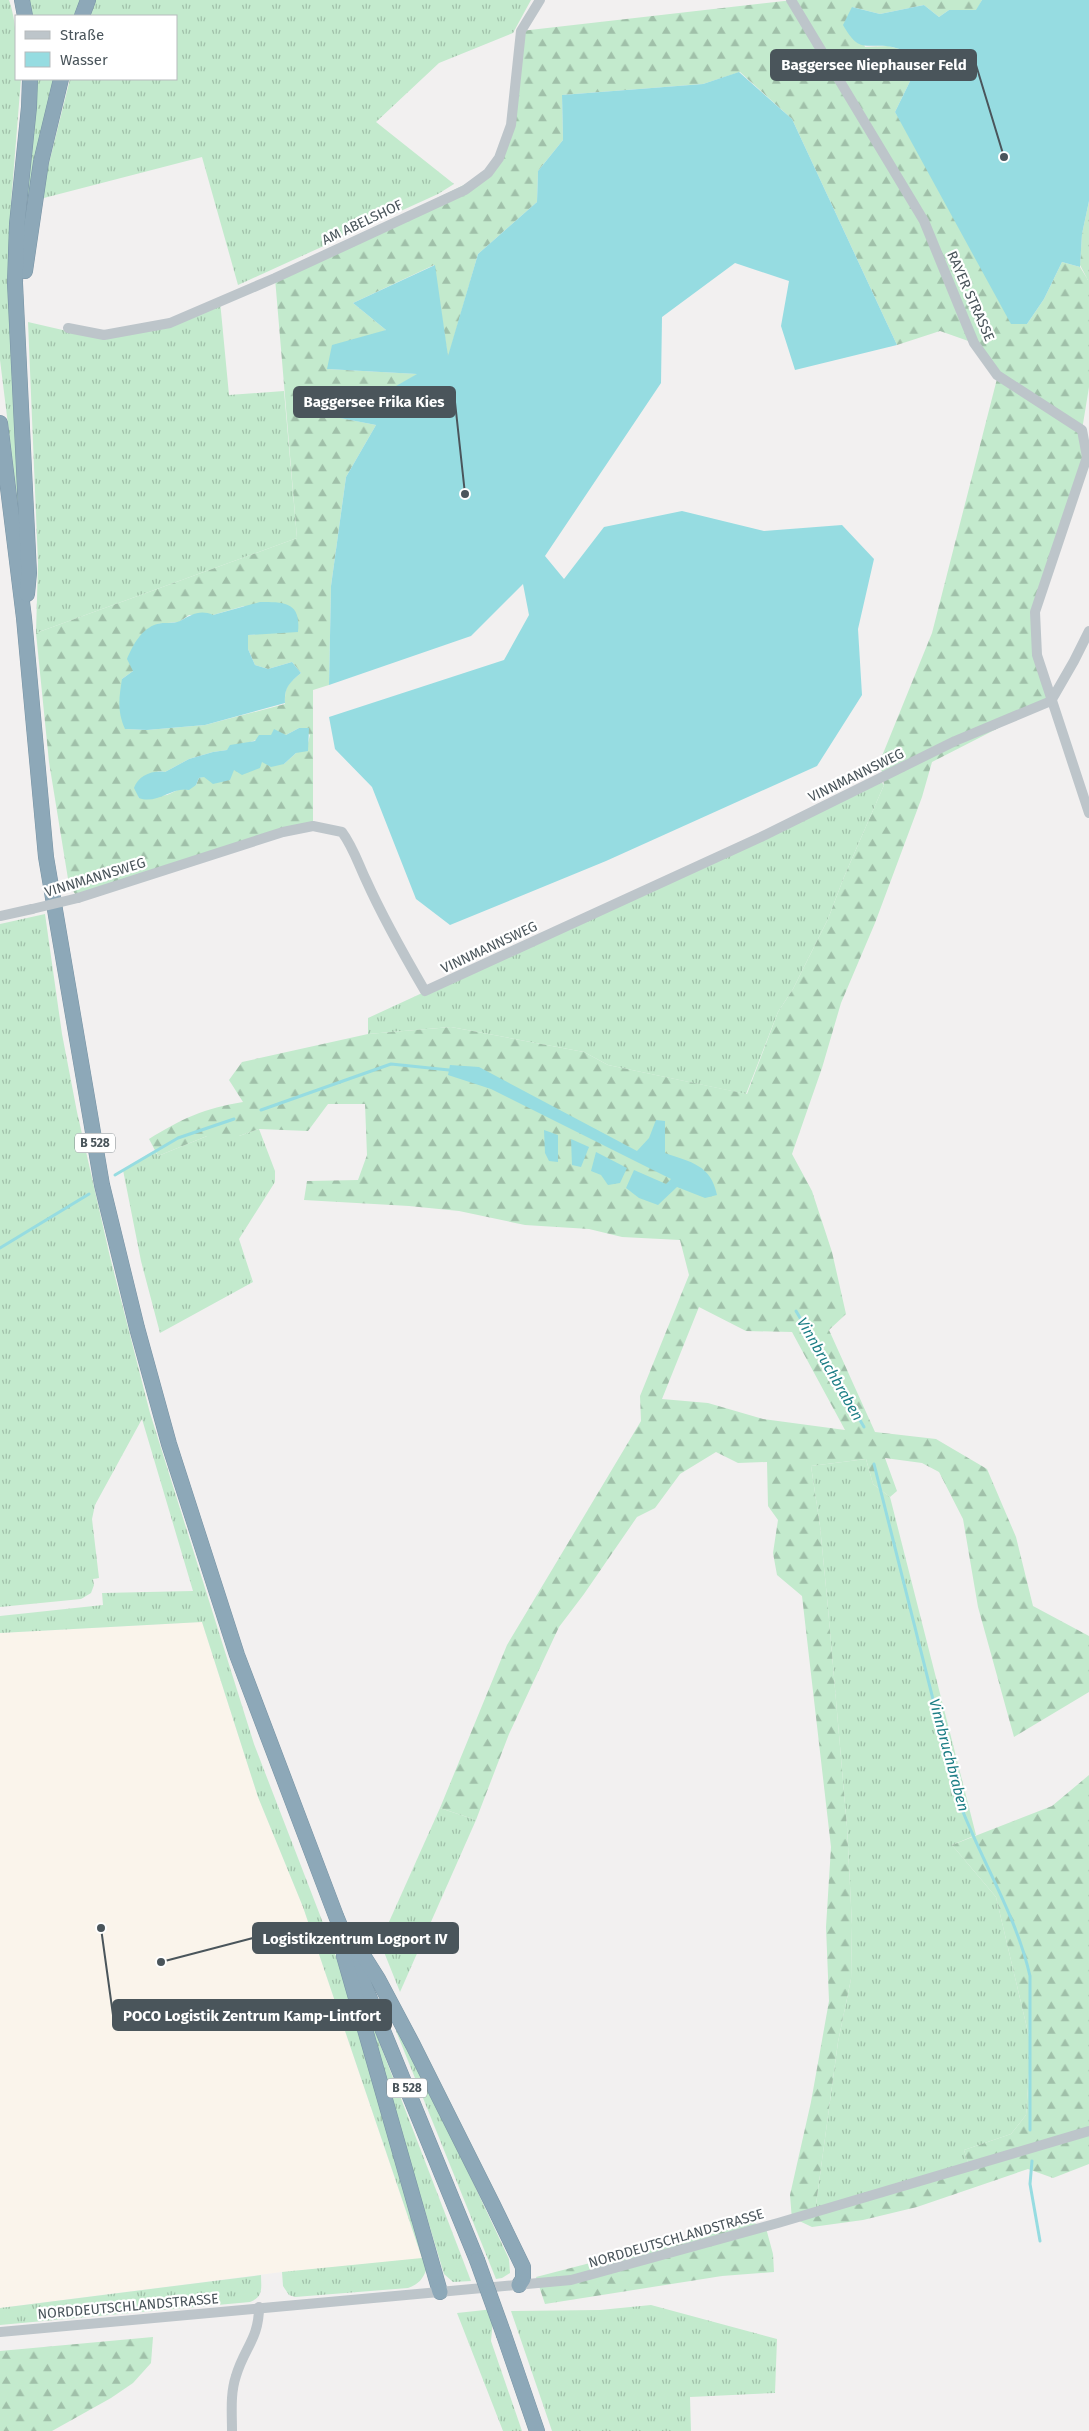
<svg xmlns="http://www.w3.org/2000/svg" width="1089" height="2431" font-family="'Fira Sans',sans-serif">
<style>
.commercial{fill:#faf4eb}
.grass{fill:url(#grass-tufts)}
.forest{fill:url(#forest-firs);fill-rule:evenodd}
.water{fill:#96dce1}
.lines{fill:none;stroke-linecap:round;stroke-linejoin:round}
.stream{stroke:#96dce1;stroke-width:3}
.highway-casing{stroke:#7893a4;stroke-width:16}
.minor{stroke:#bdc5ca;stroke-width:10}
.highway{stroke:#8da8b8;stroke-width:15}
.highway-bridge-casing{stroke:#7893a4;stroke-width:16;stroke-linecap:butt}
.minor-bridge{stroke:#bdc5ca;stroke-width:10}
.highway-bridge{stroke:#8da8b8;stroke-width:15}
.labels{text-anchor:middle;stroke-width:4.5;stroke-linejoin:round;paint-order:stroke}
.shield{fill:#fff;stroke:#80888c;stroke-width:1}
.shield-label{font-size:12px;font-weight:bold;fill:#4a555b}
.street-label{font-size:14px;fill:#4a555b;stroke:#fff}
.water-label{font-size:15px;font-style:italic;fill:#1c7e85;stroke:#fff}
.leader{fill:none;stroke:#4a555b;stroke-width:2}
.callout-dot{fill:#4a555b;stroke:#fff;stroke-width:2}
.callout{fill:#4a555b;stroke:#4a555b;stroke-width:2}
.callout-label{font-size:15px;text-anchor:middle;font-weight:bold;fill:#fff}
</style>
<defs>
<pattern id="grass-tufts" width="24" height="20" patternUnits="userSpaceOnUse" patternTransform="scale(1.25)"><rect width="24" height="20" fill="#c3eacd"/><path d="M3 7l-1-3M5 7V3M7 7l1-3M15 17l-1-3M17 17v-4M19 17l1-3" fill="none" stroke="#a0c0a9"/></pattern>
<pattern id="forest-firs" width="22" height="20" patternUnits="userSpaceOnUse" patternTransform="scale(1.25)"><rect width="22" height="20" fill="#c3eacd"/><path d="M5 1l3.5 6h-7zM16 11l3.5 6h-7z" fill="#a0c0a9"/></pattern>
</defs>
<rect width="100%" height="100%" fill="#f2f0f0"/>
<path class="commercial" d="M 202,1622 L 258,1797 L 303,1907 L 422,2259 L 282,2272 L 0,2308 L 0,1633 Z"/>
<g class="grass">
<path d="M 0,0 L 9,0 C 18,26 16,52 16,79 L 21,79 L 11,203 L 10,286 L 19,513 L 0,360 Z"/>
<path d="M 28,0 L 82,0 L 76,16 L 32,16 Z"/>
<path d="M 96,0 L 531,0 L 513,33 L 439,63 L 376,122 L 454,184 L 438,194 L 238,285 L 202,157 L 40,199 L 70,79 L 176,79 L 176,16 L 90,16 Z"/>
<path d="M 37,79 L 55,79 L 36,154 L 26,208 L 35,124 Z"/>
<path d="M 220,301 L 229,395 L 284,391 L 297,538 L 36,633 L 38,563 L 28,322 L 67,331 L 104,335 L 170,323 Z"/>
<path d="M 879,779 L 884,785 L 844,877 L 828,919 L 793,989 L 778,1012 L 746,1094 L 608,1065 L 584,1052 L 451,1027 L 368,1034 L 368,1018 L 761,837 Z"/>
<path d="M 45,914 L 62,1034 L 77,1112 L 110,1257 L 150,1413 L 254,1744 L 340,1967 L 427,2268 C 423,2279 419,2284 408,2288 L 295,2297 L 289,2295 L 283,2286 L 282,2272 L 422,2258 L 303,1907 L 258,1797 L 202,1622 L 0,1633 L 0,1616 L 103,1605 L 102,1593 L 193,1591 L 142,1419 L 95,1505 L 92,1519 L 99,1578 L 93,1579 L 94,1585 L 91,1593 L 81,1599 L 0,1607 L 0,924 Z"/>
<path d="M 259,1129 L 275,1171 L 275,1182 L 239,1239 L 253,1282 L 160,1333 L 141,1261 L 123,1170 L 155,1152 L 158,1156 L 207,1136 L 239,1136 Z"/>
<path d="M 866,1459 L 873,1484 L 890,1497 L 976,1835 L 952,1845 L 996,1897 L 1031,2045 L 1026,2115 L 1011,2134 L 964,2150 L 969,2166 L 815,2212 L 838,2042 L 851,1979 L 852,1925 L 847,1827 L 828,1608 L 820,1526 L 811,1466 Z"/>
<path d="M 440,1808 L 476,1820 L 400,1992 L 380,1942 Z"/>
<path d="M 401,2029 L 509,2259 L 510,2273 L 502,2278 L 496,2279 L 396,2031 Z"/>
<path d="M 375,2031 L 471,2281 L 453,2282 L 444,2274 L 371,2032 Z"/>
<path d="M 261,2275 C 261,2287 264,2297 250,2302 L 0,2325 L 0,2308 Z"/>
<path d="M 651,2305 L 777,2339 L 775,2393 L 690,2397 L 691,2431 L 552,2431 L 511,2311 L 600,2310 Z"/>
<path d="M 494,2309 L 491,2341 L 522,2431 L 503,2431 L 457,2313 Z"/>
</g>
<g class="forest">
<path d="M 793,0 L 982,0 L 977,10 L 949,10 L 939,17 L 924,5 L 880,14 L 852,7 L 865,47 L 888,46 L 911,52 L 916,69 L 895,112 L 1027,324 L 1044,299 L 1062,262 L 1080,267 L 1088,280 L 1080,265 L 1082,234 L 1089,201 L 1089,387 L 1082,430 L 1087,457 L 1035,612 L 1037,655 L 1051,701 L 932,762 L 922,797 L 875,923 L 841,1003 L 822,1068 L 792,1154 L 812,1191 L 832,1252 L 846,1314 L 829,1330 L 875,1432 L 936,1439 L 987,1469 L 1016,1537 L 1033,1606 L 1089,1636 L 1089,1692 L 1014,1737 L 978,1607 L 963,1519 L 939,1472 L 922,1463 L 885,1458 L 897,1491 L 890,1497 L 873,1484 L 866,1459 L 811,1466 L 820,1526 L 828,1608 L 847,1827 L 852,1925 L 851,1979 L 838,2042 L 815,2212 L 792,2220 L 790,2195 L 811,2102 L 829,2001 L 826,1927 L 831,1847 L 802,1596 L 777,1575 L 773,1553 L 778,1520 L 768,1506 L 767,1462 L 738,1463 L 716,1452 L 680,1474 L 655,1508 L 637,1517 L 584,1594 L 559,1627 L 509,1734 L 476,1820 L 440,1808 L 507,1645 L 641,1421 L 640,1396 L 689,1275 L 680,1240 L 622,1237 L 589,1229 L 525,1225 L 459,1211 L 409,1206 L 304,1200 L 307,1181 L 358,1180 L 367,1155 L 365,1104 L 328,1104 L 308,1131 L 259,1129 L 239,1136 L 207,1136 L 158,1156 L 149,1139 C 181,1119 205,1108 243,1102 L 229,1080 L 242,1062 L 368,1034 L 451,1027 L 584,1052 L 608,1065 L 747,1094 L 778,1012 L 793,989 L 828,919 L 844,877 L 884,785 L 880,761 L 932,633 L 999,371 L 974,343 L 940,331 L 897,345 L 792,119 L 740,72 L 703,84 L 562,95 L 563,140 L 538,171 L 537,202 L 478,254 L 448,358 L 434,265 L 353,303 L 386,330 L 327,369 L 418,374 L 341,418 L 376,425 L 346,477 L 331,586 L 329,685 L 313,690 L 313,826 L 78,898 L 69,885 L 49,762 L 36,633 L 297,538 L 275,278 L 488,173 L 511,125 L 521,31 ZM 244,606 L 267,633 L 248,635 L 248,649 L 255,665 L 268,669 L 292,662 L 301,673 C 287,685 285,685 285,704 L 205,725 L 147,730 L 125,729 L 122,679 L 133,671 L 157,624 L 179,622 L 189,615 L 213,615 ZM 299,728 L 310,735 L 307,747 L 296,753 L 284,764 L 262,762 L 199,778 L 196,785 L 182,788 L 167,795 L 139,798 L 137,792 C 145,781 150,769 165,772 L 189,759 L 213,752 L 227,750 L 271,735 L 286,735 ZM 699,1307 L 746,1331 L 792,1332 L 845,1430 L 763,1419 L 708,1403 L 662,1399 Z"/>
<path d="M 1089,1775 L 1089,2164 L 1053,2178 L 1028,2169 L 917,2207 L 863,2220 L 812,2227 L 795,2219 L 969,2166 L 964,2150 L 1011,2134 L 1026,2115 L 1031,2045 L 996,1897 L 952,1845 L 1052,1806 Z"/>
<path d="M 745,2219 L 766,2228 L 773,2254 L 774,2272 L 722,2276 L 545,2304 L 536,2277 L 675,2241 Z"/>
<path d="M 153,2337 L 151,2363 L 133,2383 L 111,2398 L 52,2431 L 0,2431 L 0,2351 Z"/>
</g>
<g class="water">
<path d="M 982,0 L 1089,0 L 1089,201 L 1082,234 L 1080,267 L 1062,262 L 1044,299 L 1027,324 L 1011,324 L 895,112 L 916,69 L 911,52 C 903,50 894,47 886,46 C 860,45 858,50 843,25 L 852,7 L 880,14 L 924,5 L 939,17 L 949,10 L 976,10 Z"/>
<path d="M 739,72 L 792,119 L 897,345 L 795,370 L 781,326 L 789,281 L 735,263 L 662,317 L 661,383 L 545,556 L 564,579 L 604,527 L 682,511 L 764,531 L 842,525 L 874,559 L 858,629 L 862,695 L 817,766 L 606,861 L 450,925 L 416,899 L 372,787 L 335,749 L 329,717 L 504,660 L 529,615 L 523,584 L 471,636 L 329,685 L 331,586 L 346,477 L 376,425 L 340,418 L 417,374 L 327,369 L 332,345 L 386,330 L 353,303 L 435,265 L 448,356 L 478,254 L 537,202 L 538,171 L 563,140 L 562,95 L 703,84 Z"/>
<path d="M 260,602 C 285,602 301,602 298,632 L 248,635 L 248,649 L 255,665 L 268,669 L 292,662 L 301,673 C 289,683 284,688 285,703 L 205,725 L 147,730 L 125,729 C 117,711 119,698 122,679 L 133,671 L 127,659 C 133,645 141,629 157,624 C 164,622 173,624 180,621 C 191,615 200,609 213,615 Z"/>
<path d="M 299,728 L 309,728 L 308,751 L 296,753 L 284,764 L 271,767 L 262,762 L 260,768 L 242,775 L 234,770 L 230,780 L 213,784 L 204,777 L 199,778 L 196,785 L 189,790 C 173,786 157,805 139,798 L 134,788 C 138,776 152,770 165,772 L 189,759 L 213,752 L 227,750 L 230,745 L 255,741 L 259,735 L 271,735 L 274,729 L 286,735 Z"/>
<path d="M 450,1065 L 479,1067 L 637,1151 L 649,1138 L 656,1120 L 665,1121 L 665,1153 C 691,1162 711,1165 717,1195 L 705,1198 L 677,1187 L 658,1205 L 639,1198 L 626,1188 L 634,1170 L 666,1184 L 671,1179 L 491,1089 L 448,1075 Z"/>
<path d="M 544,1130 L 558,1135 L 558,1162 L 549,1161 L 545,1153 Z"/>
<path d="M 571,1139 L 589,1147 L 581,1167 L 572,1165 Z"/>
<path d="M 596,1152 L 627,1168 L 620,1183 L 608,1185 L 601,1175 L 591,1171 Z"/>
</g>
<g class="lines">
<g class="stream">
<path d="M 261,1110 L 391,1064 L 449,1070"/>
<path d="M 115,1175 L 178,1138 L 234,1119"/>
<path d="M 0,1248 L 89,1194"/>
<path d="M 796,1311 L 864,1427"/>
<path d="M 874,1464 L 958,1799 C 980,1859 1016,1914 1030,1976 L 1030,2130"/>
<path d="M 1032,2161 L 1030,2184 L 1040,2241"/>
</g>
<defs>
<g id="highway">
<path d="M 22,0 L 25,16"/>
<path d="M 82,16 L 88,0"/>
<path d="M 25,271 L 41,162 L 61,79"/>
<path d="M 0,423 L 24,618 L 46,857 L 102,1185 L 137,1328 L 169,1444 L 237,1655 L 336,1916 L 477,2260"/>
<path d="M 27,594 L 29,573 L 15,283 L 17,224 L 29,107 L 30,79"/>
<path d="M 354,1941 L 378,1979 L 413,2045 L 493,2205 L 523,2267 L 523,2279 L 519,2285"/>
<path d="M 344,1956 L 440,2292"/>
<path d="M 504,2335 L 537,2431"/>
</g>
</defs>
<use href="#highway" class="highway-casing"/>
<g class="minor">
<path d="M 791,0 L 924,221 L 974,343 L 997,375 L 1082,430 L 1087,457 L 1035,612 L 1037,655 L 1089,813"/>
<path d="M 68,328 L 104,335 L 170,323 L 275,278 L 465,190 L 488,173 L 499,158 L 511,125 L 521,31 L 540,0"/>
<path d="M 1051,701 L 1074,661 L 1089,631"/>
<path d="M 78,898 L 283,832 L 313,826 L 342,832 C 353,847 358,863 366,880 C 383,918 404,955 425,991 L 761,837 L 955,741 L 1051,701"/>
<path d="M 0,916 L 32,909"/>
<path d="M 0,2332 L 571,2280 L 778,2223 L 1089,2131"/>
<path d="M 232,2431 C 232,2413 230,2394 236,2376 C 244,2348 259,2339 259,2307"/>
</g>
<use href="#highway" class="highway"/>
<defs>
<path id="highway-bridge" d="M 477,2260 L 504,2335"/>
</defs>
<use href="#highway-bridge" class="highway-bridge-casing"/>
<path class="minor-bridge" d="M 32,909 L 78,898"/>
<use href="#highway-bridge" class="highway-bridge"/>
</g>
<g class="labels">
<g class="shield">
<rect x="75" y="1133.5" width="40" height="19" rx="4"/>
<rect x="387" y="2078.5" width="40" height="19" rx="4"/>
</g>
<g class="shield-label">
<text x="95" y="1147">B 528</text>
<text x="407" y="2092">B 528</text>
</g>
<g class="street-label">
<text transform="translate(362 222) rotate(-25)" y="5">AM ABELSHOF</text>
<text transform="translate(971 296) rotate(66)" y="5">RAYER STRASSE</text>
<text transform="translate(856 775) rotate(-26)" y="5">VINNMANNSWEG</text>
<text transform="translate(95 877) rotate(-17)" y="5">VINNMANNSWEG</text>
<text transform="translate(489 947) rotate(-25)" y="5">VINNMANNSWEG</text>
<text transform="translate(676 2238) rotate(-16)" y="5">NORDDEUTSCHLANDSTRASSE</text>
<text transform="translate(128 2306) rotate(-5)" y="5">NORDDEUTSCHLANDSTRASSE</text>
</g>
<g class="water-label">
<text transform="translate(830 1369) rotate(60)" y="5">Vinnbruchbraben</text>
<text transform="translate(949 1755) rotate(75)" y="5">Vinnbruchbraben</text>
</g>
</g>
<path class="leader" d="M1004 157L976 65M465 494L455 402M161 1962L253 1938M101 1928L113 2015"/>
<g class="callout-dot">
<circle cx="1004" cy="157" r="5"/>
<circle cx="465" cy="494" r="5"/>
<circle cx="161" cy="1962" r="5"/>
<circle cx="101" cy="1928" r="5"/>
</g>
<g class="callout">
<rect x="771" y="50" width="205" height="30" rx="5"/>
<rect x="294" y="387" width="161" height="30" rx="5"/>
<rect x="253" y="1923" width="205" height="30" rx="5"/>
<rect x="113" y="2000" width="278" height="30" rx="5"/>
</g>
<g class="callout-label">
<text x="874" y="70">Baggersee Niephauser Feld</text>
<text x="374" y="407">Baggersee Frika Kies</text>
<text x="355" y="1944">Logistikzentrum Logport IV</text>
<text x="252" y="2021">POCO Logistik Zentrum Kamp-Lintfort</text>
</g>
<rect x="15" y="15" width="162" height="65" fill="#ffffff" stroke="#b7bbbd"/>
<rect x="25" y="31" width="25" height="8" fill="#bdc5ca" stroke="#b7bbbd"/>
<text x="60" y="40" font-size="15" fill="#4a555b">Straße</text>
<rect x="25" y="52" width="25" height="15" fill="#96dce1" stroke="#b7bbbd"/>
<text x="60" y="65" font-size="15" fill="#4a555b">Wasser</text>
</svg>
